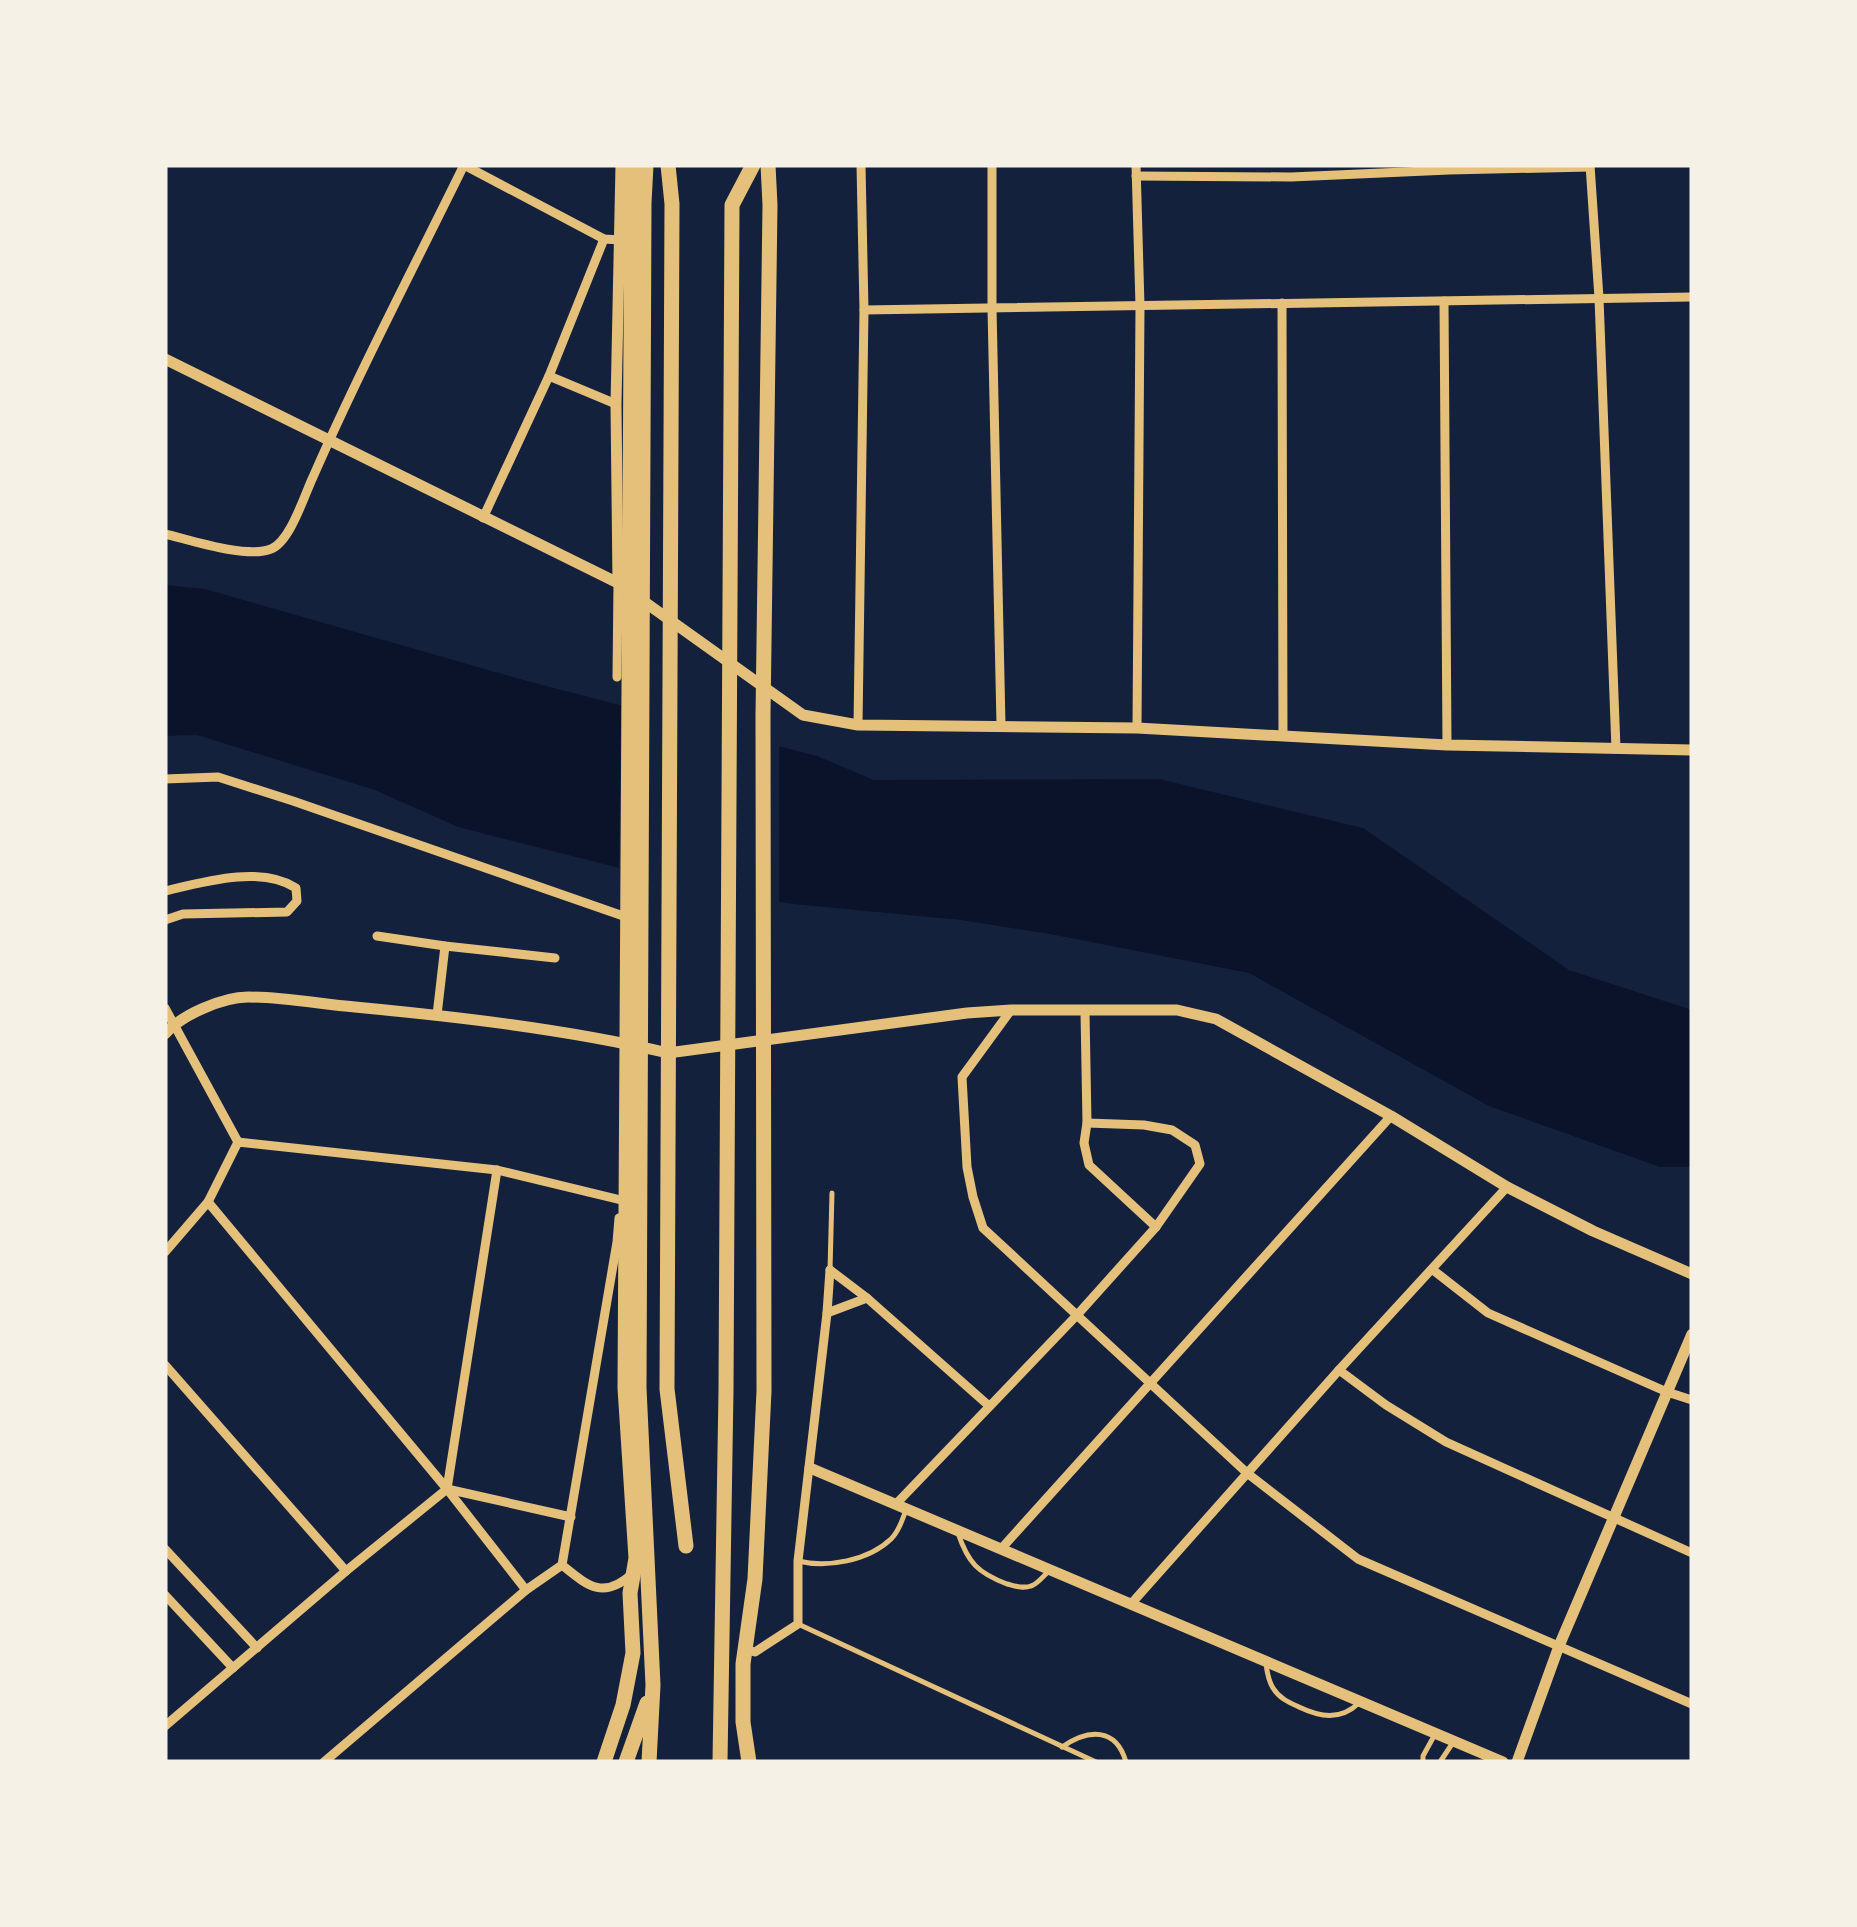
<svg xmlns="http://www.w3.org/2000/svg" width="1857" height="1927" font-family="Montserrat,sans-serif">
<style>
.water{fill:#0b132b}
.pier{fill:#14213d}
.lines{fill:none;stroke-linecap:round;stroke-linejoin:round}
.service{stroke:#e5c07b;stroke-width:5}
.minor{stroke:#e5c07b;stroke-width:9}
.tertiary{stroke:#e5c07b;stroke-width:11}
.primary{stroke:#e5c07b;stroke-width:15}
</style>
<rect width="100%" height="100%" fill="#14213d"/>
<path class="water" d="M 165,585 L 205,589 L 527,681 L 817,756 L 874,780 L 1159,779 L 1363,828 L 1569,970 L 1692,1010 L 1692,1167 L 1660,1167 L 1489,1106 L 1249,973 L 1050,934 L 961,920 L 793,904 L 710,891 L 458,827 L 375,790 L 197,735 L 165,736 Z"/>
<path class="pier" d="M 621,700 L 779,741 L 779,907 L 709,896 L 619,873 Z"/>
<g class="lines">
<g class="service">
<path d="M 830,1270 L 832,1193"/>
<path d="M 958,1533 C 968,1563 978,1573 1007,1584 C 1015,1586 1023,1589 1031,1586 C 1038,1584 1044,1575 1050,1570"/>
<path d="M 798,1561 C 827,1568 868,1561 891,1539 C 898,1532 902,1521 906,1510"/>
<path d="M 798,1624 L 1096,1762"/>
<path d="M 1266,1664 C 1267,1672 1268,1680 1273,1688 C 1279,1698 1288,1702 1299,1707 C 1320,1717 1340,1721 1359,1703"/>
<path d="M 1062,1747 C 1088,1729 1116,1727 1126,1762"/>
<path d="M 1423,1762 L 1423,1756 L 1434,1736"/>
<path d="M 1440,1762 L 1452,1744"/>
</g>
<g class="minor">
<path d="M 992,165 L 992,308 L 1001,725"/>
<path d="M 1136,165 L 1140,306 L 1137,728"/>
<path d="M 1590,165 L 1599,298 L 1616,749"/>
<path d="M 1136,176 L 1291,177 L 1449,170 L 1590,167"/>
<path d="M 1444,301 L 1447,745"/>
<path d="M 1282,303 L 1283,736"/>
<path d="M 864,310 L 1692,297"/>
<path d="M 549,376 L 604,239"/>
<path d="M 483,518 L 549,376 L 616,404"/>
<path d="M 165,534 C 190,540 247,559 271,549 C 290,542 304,496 313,477 C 359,372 413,269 464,165 L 604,239 L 621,240"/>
<path d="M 617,677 L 618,583"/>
<path d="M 858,725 L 864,310 L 861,165"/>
<path d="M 165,779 L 218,777 L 293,801 L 629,918"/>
<path d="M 165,891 C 203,882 261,865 296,888 L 297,901 L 287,912 L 183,914 L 165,920"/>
<path d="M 377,936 L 445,946 L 555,958"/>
<path d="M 165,1008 L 238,1142"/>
<path d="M 1011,1010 L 962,1077 L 967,1167 L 973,1197 L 983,1228 L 1247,1473 L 1358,1559 L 1692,1704"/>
<path d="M 1085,1012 L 1087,1123 L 1084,1143 L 1089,1165 L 1156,1227"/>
<path d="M 437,1015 L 445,946"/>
<path d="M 208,1202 L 447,1489 L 526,1590"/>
<path d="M 165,1252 L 208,1202 L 238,1142 L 497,1170 L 621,1200"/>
<path d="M 830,1270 L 867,1298"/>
<path d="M 1433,1270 L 1488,1313 L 1667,1392 L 1692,1400"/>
<path d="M 827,1313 L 867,1298 L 988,1405"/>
<path d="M 165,1365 L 346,1571"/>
<path d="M 1339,1370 L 1386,1405 L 1446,1442 L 1692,1553"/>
<path d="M 447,1489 L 497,1170"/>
<path d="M 896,1504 L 1078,1314 L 1156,1227 L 1200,1164 L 1195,1145 L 1172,1130 L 1144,1125 L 1087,1123"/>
<path d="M 165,1549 L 257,1648"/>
<path d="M 1001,1549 L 1391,1116"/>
<path d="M 562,1565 C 588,1586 603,1600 632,1574"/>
<path d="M 165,1595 L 233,1668"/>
<path d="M 1131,1604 L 1339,1370 L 1507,1187"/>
<path d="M 744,1649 L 755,1652 L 798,1624 L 798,1561 L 827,1313 L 830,1270"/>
<path d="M 165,1726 L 346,1571 L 447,1489 L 571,1517"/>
<path d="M 324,1762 L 526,1590 L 562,1565 L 617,1242 L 619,1218"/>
</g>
<g class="tertiary">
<path d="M 165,359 L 618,583 L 803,715 L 858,725 L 1137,728 L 1447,745 L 1692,750"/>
<path d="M 618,583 L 616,404 L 621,165"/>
<path d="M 165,1034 C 181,1015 223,997 248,997 C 283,997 320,1004 355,1007 C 459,1017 565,1029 668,1053 L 967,1013 L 1011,1010 L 1177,1010 L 1216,1019 L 1391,1116 L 1507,1187 L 1593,1231 L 1692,1274"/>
<path d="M 810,1468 L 1503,1762"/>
<path d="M 1517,1762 L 1559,1646 L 1692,1334"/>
</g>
<g class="primary">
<path d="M 646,165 L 644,203 L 639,1388 L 653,1685 L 649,1762"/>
<path d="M 668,165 L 672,204 L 667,1389 L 686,1546"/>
<path d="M 604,1762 L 623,1705 L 633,1653 L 630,1593 L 636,1558 L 625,1388 L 632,165"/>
<path d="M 626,1762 L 647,1703"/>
<path d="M 720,1762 L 726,1390 L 732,205 L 753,165"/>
<path d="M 749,1762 L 743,1722 L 743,1664 L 755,1579 L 764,1391 L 763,716 L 770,205 L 768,165"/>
</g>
</g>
<rect width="1857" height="1927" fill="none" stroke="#f6f1e7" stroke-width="335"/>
</svg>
